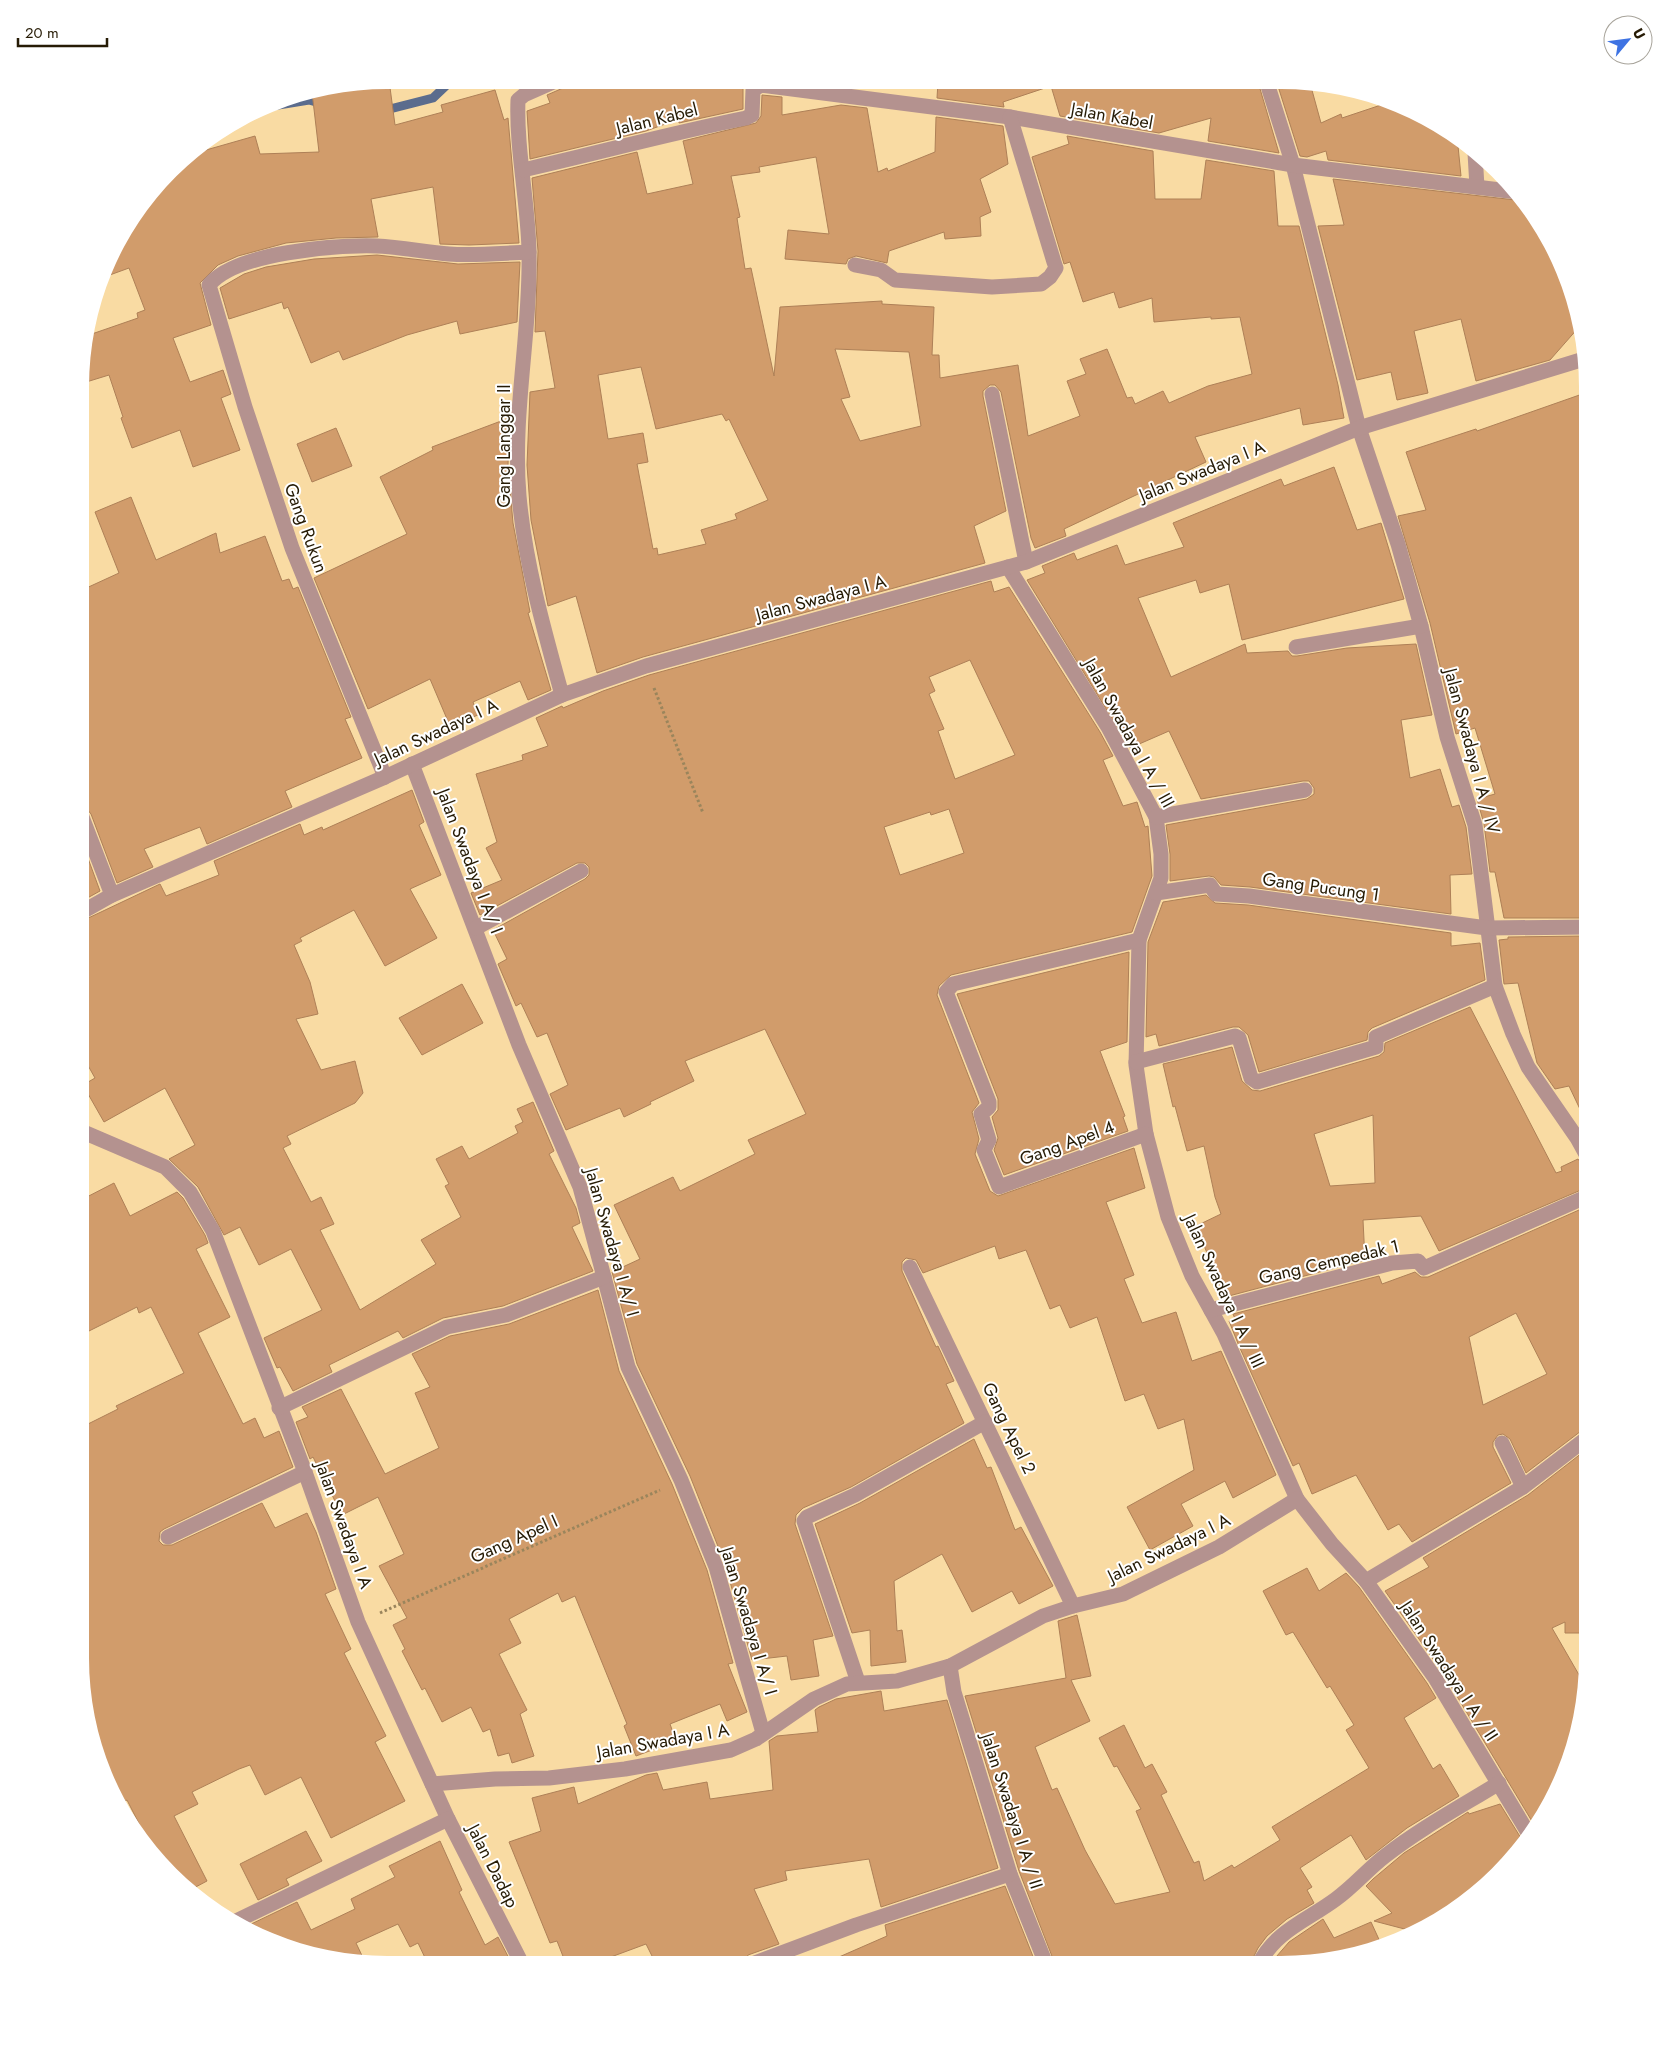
<svg xmlns="http://www.w3.org/2000/svg" width="1668" height="2045" font-family="Jost,sans-serif">
<style>
.lines{fill:none;stroke-linecap:round;stroke-linejoin:round}
.stream{stroke:#5b6c8d;stroke-width:9}
.building{fill:#d19c6b;stroke:#ae8057;fill-rule:evenodd}
.path{stroke:#9a855c;stroke-width:3;stroke-dasharray:2.5 2.5;stroke-linecap:butt}
.minor{stroke:#b4928f;stroke-width:15}
.labels{text-anchor:middle;stroke-width:4;stroke-linejoin:round;paint-order:stroke}
.street-label{font-size:18px;fill:#261b05;stroke:#fff}
</style>
<rect width="100%" height="100%" fill="#f9dba3"/>
<g class="lines">
<g class="stream">
<path d="M 272,106 L 309,100 L 323,104"/>
<path d="M 382,111 L 433,98 L 452,80"/>
</g>
</g>
<g class="building">
<path d="M 387,80 L 389,80 L 395,125 L 443,112 L 441,105 L 495,90 L 504,120 L 508,118 L 519,243 L 469,245 L 440,244 L 433,187 L 371,199 L 378,237 L 336,238 L 286,243 L 238,256 L 218,265 L 200,283 L 211,325 L 173,338 L 190,382 L 223,370 L 231,394 L 221,398 L 240,450 L 193,467 L 180,430 L 132,448 L 121,418 L 123,417 L 109,375 L 83,383 L 83,347 L 86,336 L 138,318 L 137,313 L 145,310 L 129,268 L 107,276 L 121,233 L 185,156 L 255,136 L 260,154 L 319,152 L 312,92 Z"/>
<path d="M 579,81 L 743,81 L 743,109 L 679,123 L 679,119 L 646,131 L 530,159 L 527,111 L 550,103 L 547,95 Z"/>
<path d="M 938,82 L 1258,82 L 1279,153 L 1208,141 L 1211,118 L 1159,133 L 1060,116 L 1051,86 L 1003,102 L 1004,107 L 937,98 Z"/>
<path d="M 1277,83 L 1310,83 L 1321,123 L 1341,114 L 1342,118 L 1390,102 L 1398,103 L 1457,136 L 1461,176 L 1328,160 L 1326,151 L 1307,157 L 1300,156 Z"/>
<path d="M 762,95 L 782,97 L 782,115 L 841,105 L 867,108 L 878,172 L 887,168 L 888,171 L 935,152 L 936,117 L 1003,126 L 1008,164 L 980,179 L 991,212 L 980,217 L 981,236 L 945,239 L 944,232 L 889,251 L 887,263 L 856,256 L 848,259 L 846,264 L 785,259 L 788,230 L 829,234 L 816,157 L 759,167 L 760,172 L 731,176 L 740,217 L 737,218 L 745,269 L 751,268 L 774,376 L 780,307 L 882,301 L 882,304 L 934,307 L 932,355 L 939,355 L 940,378 L 1018,365 L 1028,436 L 1080,416 L 1067,381 L 1086,374 L 1080,359 L 1107,349 L 1127,398 L 1132,397 L 1135,404 L 1163,391 L 1169,403 L 1208,386 L 1252,374 L 1240,317 L 1211,319 L 1211,317 L 1154,322 L 1152,298 L 1119,308 L 1114,292 L 1083,302 L 1070,262 L 1064,264 L 1032,157 L 1069,144 L 1067,136 L 1153,151 L 1155,199 L 1201,199 L 1206,160 L 1274,171 L 1278,226 L 1299,226 L 1338,385 L 1344,418 L 1303,425 L 1300,408 L 1195,437 L 1206,462 L 1064,529 L 1066,536 L 1035,548 L 1031,538 L 1001,392 L 995,385 L 990,385 L 983,391 L 983,396 L 1006,511 L 974,526 L 985,563 L 643,657 L 597,673 L 576,596 L 548,606 L 531,520 L 527,465 L 530,392 L 555,388 L 545,331 L 535,332 L 538,251 L 532,178 L 637,152 L 647,194 L 693,184 L 683,141 L 756,123 L 761,116 ZM 835,349 L 909,352 L 921,426 L 860,441 L 841,399 L 850,397 ZM 641,367 L 656,429 L 722,414 L 726,421 L 729,419 L 768,500 L 735,514 L 737,519 L 701,530 L 706,544 L 658,555 L 657,548 L 653,549 L 637,464 L 648,462 L 643,433 L 608,439 L 598,375 Z"/>
<path d="M 1333,179 L 1524,201 L 1547,234 L 1577,307 L 1579,327 L 1550,360 L 1476,381 L 1461,319 L 1414,331 L 1428,393 L 1397,400 L 1391,372 L 1357,380 L 1318,226 L 1344,225 Z"/>
<path d="M 377,255 L 458,264 L 520,262 L 517,322 L 460,334 L 457,321 L 407,335 L 343,360 L 339,351 L 311,363 L 288,307 L 284,309 L 282,302 L 229,319 L 220,288 L 244,274 L 266,267 L 314,259 Z"/>
<path d="M 1588,392 L 1588,915 L 1584,918 L 1504,918 L 1495,872 L 1490,872 L 1484,824 L 1477,799 L 1495,794 L 1475,728 L 1456,734 L 1430,623 L 1398,516 L 1426,510 L 1406,452 L 1476,429 L 1477,431 Z"/>
<path d="M 509,418 L 508,466 L 513,523 L 530,612 L 528,613 L 551,690 L 528,700 L 520,681 L 473,702 L 478,715 L 450,726 L 430,679 L 368,709 L 314,578 L 407,534 L 380,477 L 433,450 L 432,447 Z"/>
<path d="M 336,428 L 352,466 L 312,482 L 297,444 Z"/>
<path d="M 1334,467 L 1357,530 L 1381,523 L 1404,599 L 1242,640 L 1229,584 L 1200,593 L 1196,580 L 1138,598 L 1171,677 L 1245,644 L 1247,653 L 1288,651 L 1292,656 L 1297,656 L 1347,648 L 1416,644 L 1432,715 L 1401,720 L 1410,778 L 1440,769 L 1452,807 L 1459,805 L 1466,827 L 1472,874 L 1450,875 L 1451,914 L 1250,887 L 1221,885 L 1214,877 L 1209,876 L 1170,881 L 1170,854 L 1166,825 L 1307,799 L 1314,794 L 1314,788 L 1309,781 L 1303,781 L 1201,799 L 1169,731 L 1130,748 L 1027,580 L 1045,573 L 1042,566 L 1074,553 L 1077,560 L 1117,545 L 1125,565 L 1184,547 L 1173,523 L 1281,479 L 1284,486 Z"/>
<path d="M 131,497 L 156,560 L 216,533 L 220,553 L 265,536 L 282,581 L 289,579 L 293,589 L 298,587 L 351,717 L 345,719 L 362,758 L 285,791 L 292,807 L 207,844 L 200,827 L 144,849 L 153,867 L 117,883 L 91,814 L 87,809 L 82,808 L 82,590 L 119,573 L 95,512 Z"/>
<path d="M 991,581 L 994,592 L 1009,587 L 1100,732 L 1113,756 L 1103,760 L 1123,806 L 1137,802 L 1145,827 L 1148,826 L 1152,876 L 1132,932 L 951,975 L 939,986 L 937,995 L 979,1103 L 972,1112 L 979,1139 L 975,1154 L 990,1191 L 998,1196 L 1134,1148 L 1145,1188 L 1106,1202 L 1134,1275 L 1124,1279 L 1142,1323 L 1176,1312 L 1192,1361 L 1221,1351 L 1276,1475 L 1233,1498 L 1225,1481 L 1181,1504 L 1193,1526 L 1150,1550 L 1127,1507 L 1194,1470 L 1184,1419 L 1158,1429 L 1144,1394 L 1125,1401 L 1097,1317 L 1070,1328 L 1060,1305 L 1050,1309 L 1026,1250 L 999,1259 L 995,1246 L 923,1273 L 916,1260 L 906,1258 L 902,1262 L 902,1271 L 936,1347 L 938,1346 L 954,1381 L 946,1384 L 964,1423 L 851,1487 L 803,1508 L 796,1515 L 795,1524 L 833,1636 L 813,1640 L 819,1676 L 791,1680 L 787,1656 L 752,1660 L 725,1564 L 690,1476 L 637,1364 L 612,1272 L 640,1259 L 614,1205 L 673,1177 L 680,1191 L 755,1154 L 748,1140 L 806,1114 L 765,1029 L 685,1061 L 694,1081 L 650,1102 L 651,1104 L 624,1117 L 620,1108 L 566,1130 L 550,1094 L 568,1085 L 547,1033 L 537,1037 L 521,1003 L 516,1006 L 498,964 L 507,959 L 493,930 L 585,879 L 589,875 L 589,867 L 585,863 L 577,863 L 480,915 L 471,893 L 502,880 L 486,848 L 497,842 L 476,774 L 523,760 L 522,755 L 548,746 L 536,718 L 562,706 L 563,708 L 603,691 L 649,675 ZM 970,660 L 1015,755 L 955,779 L 938,731 L 944,729 L 929,694 L 935,691 L 929,677 ZM 949,809 L 964,853 L 900,875 L 884,827 L 930,812 L 931,815 Z"/>
<path d="M 412,790 L 424,822 L 419,825 L 441,875 L 410,889 L 437,938 L 385,966 L 354,910 L 300,938 L 302,941 L 294,945 L 310,982 L 318,1014 L 296,1019 L 321,1070 L 355,1061 L 363,1093 L 355,1103 L 287,1136 L 291,1144 L 283,1148 L 311,1202 L 321,1197 L 334,1224 L 320,1230 L 360,1310 L 436,1264 L 421,1240 L 461,1217 L 445,1186 L 449,1184 L 436,1159 L 462,1146 L 469,1159 L 518,1133 L 515,1126 L 523,1122 L 517,1109 L 533,1102 L 554,1151 L 549,1154 L 576,1208 L 580,1223 L 572,1227 L 593,1271 L 503,1306 L 443,1318 L 403,1338 L 398,1331 L 329,1365 L 332,1372 L 293,1391 L 280,1367 L 277,1368 L 264,1338 L 322,1310 L 291,1249 L 259,1265 L 240,1227 L 224,1235 L 198,1187 L 169,1159 L 195,1145 L 165,1088 L 104,1122 L 83,1085 L 95,1078 L 81,1053 L 82,921 L 160,884 L 166,896 L 219,875 L 214,861 L 300,824 L 304,835 L 322,827 L 323,830 Z"/>
<path d="M 82,842 L 100,891 L 82,901 Z"/>
<path d="M 1206,895 L 1215,903 L 1248,905 L 1451,933 L 1451,946 L 1480,943 L 1485,980 L 1372,1028 L 1368,1032 L 1367,1040 L 1259,1072 L 1248,1035 L 1239,1027 L 1233,1027 L 1159,1046 L 1156,1034 L 1146,1037 L 1148,942 L 1163,902 Z"/>
<path d="M 1585,936 L 1588,969 L 1588,1126 L 1569,1086 L 1555,1089 L 1537,1063 L 1518,983 L 1504,984 L 1499,940 L 1508,939 L 1508,937 Z"/>
<path d="M 1129,952 L 1127,1042 L 1100,1051 L 1125,1116 L 1123,1117 L 1128,1131 L 1004,1175 L 994,1150 L 998,1138 L 992,1117 L 998,1110 L 998,1099 L 957,994 Z"/>
<path d="M 462,984 L 483,1023 L 422,1055 L 399,1018 Z"/>
<path d="M 1470,1007 L 1556,1173 L 1562,1171 L 1561,1167 L 1578,1159 L 1583,1166 L 1588,1167 L 1588,1187 L 1439,1251 L 1421,1216 L 1363,1220 L 1365,1260 L 1225,1297 L 1196,1226 L 1221,1214 L 1215,1197 L 1204,1146 L 1187,1151 L 1175,1106 L 1173,1107 L 1163,1064 L 1232,1047 L 1242,1081 L 1252,1090 L 1260,1091 L 1379,1056 L 1384,1052 L 1385,1043 ZM 1373,1115 L 1375,1183 L 1330,1186 L 1314,1134 Z"/>
<path d="M 114,1183 L 130,1216 L 177,1192 L 183,1198 L 205,1235 L 208,1243 L 196,1249 L 230,1317 L 198,1333 L 243,1424 L 255,1418 L 264,1438 L 279,1431 L 293,1467 L 164,1529 L 160,1532 L 159,1541 L 163,1545 L 172,1545 L 262,1503 L 275,1528 L 307,1513 L 316,1532 L 336,1589 L 325,1594 L 351,1649 L 344,1653 L 386,1736 L 375,1742 L 405,1801 L 331,1838 L 301,1777 L 265,1795 L 250,1765 L 239,1769 L 192,1792 L 198,1804 L 174,1816 L 207,1881 L 190,1890 L 159,1863 L 127,1800 L 118,1805 L 91,1738 L 80,1658 L 80,1428 L 118,1409 L 116,1406 L 184,1373 L 151,1307 L 139,1313 L 137,1307 L 81,1335 L 81,1200 Z"/>
<path d="M 1588,1206 L 1587,1429 L 1581,1431 L 1526,1473 L 1510,1439 L 1503,1434 L 1498,1435 L 1493,1442 L 1493,1447 L 1511,1483 L 1412,1542 L 1399,1524 L 1388,1530 L 1356,1475 L 1312,1494 L 1299,1463 L 1293,1466 L 1239,1346 L 1229,1321 L 1235,1319 L 1233,1314 L 1379,1276 L 1382,1284 L 1415,1272 L 1421,1277 L 1428,1277 ZM 1516,1313 L 1547,1374 L 1483,1405 L 1469,1337 Z"/>
<path d="M 598,1290 L 619,1371 L 672,1484 L 707,1570 L 733,1663 L 728,1664 L 747,1712 L 727,1721 L 720,1704 L 670,1724 L 676,1741 L 636,1756 L 624,1726 L 627,1724 L 575,1596 L 562,1602 L 558,1593 L 509,1619 L 521,1643 L 499,1654 L 527,1710 L 520,1714 L 534,1756 L 512,1763 L 509,1753 L 498,1756 L 490,1729 L 483,1732 L 471,1707 L 442,1722 L 425,1688 L 422,1690 L 402,1651 L 405,1649 L 393,1625 L 407,1618 L 379,1566 L 404,1554 L 378,1497 L 342,1515 L 313,1457 L 310,1459 L 296,1422 L 308,1417 L 302,1407 L 341,1389 L 385,1474 L 439,1448 L 415,1393 L 430,1387 L 412,1354 L 450,1336 L 509,1324 Z"/>
<path d="M 974,1439 L 987,1468 L 991,1467 L 1015,1530 L 1021,1527 L 1053,1586 L 1019,1604 L 1012,1591 L 972,1612 L 942,1554 L 894,1581 L 897,1631 L 902,1630 L 906,1662 L 871,1666 L 870,1630 L 852,1633 L 815,1524 L 860,1503 Z"/>
<path d="M 1587,1449 L 1587,1633 L 1565,1633 L 1565,1622 L 1552,1628 L 1586,1687 L 1572,1757 L 1536,1828 L 1443,1673 L 1385,1591 L 1429,1567 L 1423,1558 L 1528,1495 Z"/>
<path d="M 1307,1568 L 1319,1591 L 1346,1573 L 1359,1587 L 1427,1683 L 1436,1698 L 1404,1718 L 1433,1769 L 1440,1764 L 1459,1796 L 1407,1828 L 1366,1860 L 1351,1835 L 1300,1868 L 1312,1887 L 1307,1890 L 1314,1903 L 1287,1919 L 1267,1936 L 1258,1948 L 1250,1964 L 1055,1964 L 1019,1871 L 965,1696 L 1066,1678 L 1058,1621 L 1077,1615 L 1091,1676 L 1071,1680 L 1090,1721 L 1035,1747 L 1052,1790 L 1057,1788 L 1085,1850 L 1115,1904 L 1170,1892 L 1136,1811 L 1141,1809 L 1117,1766 L 1114,1767 L 1099,1738 L 1124,1725 L 1145,1768 L 1152,1764 L 1167,1792 L 1161,1795 L 1194,1863 L 1199,1861 L 1204,1881 L 1232,1865 L 1234,1868 L 1280,1840 L 1272,1827 L 1369,1768 L 1346,1730 L 1354,1725 L 1330,1686 L 1327,1688 L 1293,1632 L 1286,1635 L 1263,1591 Z"/>
<path d="M 881,1691 L 884,1711 L 947,1700 L 998,1868 L 881,1907 L 869,1859 L 785,1871 L 787,1880 L 754,1889 L 779,1944 L 748,1955 L 743,1964 L 656,1964 L 646,1944 L 592,1964 L 566,1964 L 557,1941 L 550,1943 L 509,1842 L 541,1831 L 532,1798 L 574,1787 L 578,1804 L 646,1775 L 657,1773 L 663,1790 L 707,1782 L 710,1799 L 773,1790 L 769,1741 L 777,1736 L 818,1732 L 815,1710 L 819,1707 L 836,1699 Z"/>
<path d="M 1500,1804 L 1524,1843 L 1484,1889 L 1434,1924 L 1416,1932 L 1374,1921 L 1392,1913 L 1366,1886 L 1373,1879 L 1404,1853 L 1468,1812 L 1469,1814 Z"/>
<path d="M 306,1831 L 322,1861 L 286,1879 L 289,1885 L 258,1900 L 240,1864 Z"/>
<path d="M 440,1841 L 462,1890 L 459,1892 L 485,1945 L 498,1937 L 512,1964 L 428,1964 L 418,1943 L 410,1947 L 398,1924 L 356,1943 L 366,1964 L 288,1949 L 245,1927 L 297,1902 L 311,1930 L 355,1909 L 351,1899 L 395,1877 L 389,1866 Z"/>
<path d="M 1005,1886 L 1036,1964 L 823,1964 L 887,1936 L 885,1925 Z"/>
<path d="M 1323,1919 L 1334,1938 L 1371,1922 L 1382,1946 L 1361,1954 L 1301,1964 L 1270,1964 L 1289,1942 Z"/>
</g>
<g class="lines">
<g class="path">
<path d="M 654,688 L 703,813"/>
<path d="M 380,1613 L 660,1490"/>
</g>
<g class="minor">
<path d="M 558,80 L 524,95 L 518,100 C 516,148 528,202 529,251 C 531,332 512,414 519,496 C 525,563 544,630 562,695"/>
<path d="M 1267,83 L 1293,165 L 1359,428 L 1398,544 L 1421,626 L 1447,737 L 1475,825 L 1495,986 L 1513,1034 L 1528,1067 L 1577,1138 L 1588,1158"/>
<path d="M 1475,153 L 1477,187"/>
<path d="M 523,170 C 598,153 671,133 746,118 L 752,115 L 753,90 L 761,85 L 1010,117 L 1293,165 L 1517,192"/>
<path d="M 855,265 L 881,270 L 895,280 L 992,287 L 1041,284 L 1050,277 L 1056,268 L 1054,262 L 1010,117"/>
<path d="M 992,394 L 1026,562"/>
<path d="M 1008,567 L 1108,727 L 1156,817 L 1161,854 L 1161,878 L 1139,940 L 1136,1065 L 1146,1134 L 1168,1217 L 1192,1276 L 1224,1334 L 1297,1499"/>
<path d="M 1296,647 L 1421,626"/>
<path d="M 412,764 L 519,1045 L 580,1187 L 628,1367 L 681,1480 L 716,1567 L 763,1733"/>
<path d="M 385,777 L 292,548 L 245,407 L 209,285 C 236,252 336,245 377,246 C 401,247 425,252 449,254 C 475,256 503,253 529,252"/>
<path d="M 82,817 L 112,895"/>
<path d="M 1156,817 L 1305,790"/>
<path d="M 1156,893 L 1210,885 L 1216,894 L 1249,896 L 1487,928 L 1588,927"/>
<path d="M 82,912 L 112,895 L 385,777 L 562,695 L 646,666 L 1026,562 L 1359,428 L 1584,359"/>
<path d="M 476,928 L 581,871"/>
<path d="M 1139,940 L 953,984 L 946,992 L 989,1102 L 989,1107 L 981,1114 L 989,1140 L 984,1150 L 999,1187 L 1146,1134"/>
<path d="M 1136,1062 L 1235,1036 L 1239,1038 L 1251,1078 L 1257,1082 L 1376,1047 L 1376,1037 L 1495,986"/>
<path d="M 81,1131 L 165,1167 L 190,1192 L 213,1231 L 305,1472 L 358,1622 L 448,1819 L 522,1964"/>
<path d="M 910,1267 L 1073,1606"/>
<path d="M 1211,1310 L 1392,1263 L 1418,1261 L 1424,1268 L 1588,1196"/>
<path d="M 279,1408 L 447,1327 L 506,1315 L 604,1277"/>
<path d="M 1502,1443 L 1523,1487"/>
<path d="M 168,1537 L 305,1472"/>
<path d="M 1366,1581 L 1435,1678 L 1530,1836"/>
<path d="M 950,1666 L 954,1692 L 1010,1874 L 1046,1964"/>
<path d="M 858,1682 L 804,1521 L 807,1517 L 855,1495 L 985,1422"/>
<path d="M 432,1784 L 495,1779 L 549,1778 L 625,1769 L 731,1750 L 756,1739 L 814,1699 L 847,1684 L 897,1681 L 950,1666 L 1043,1616 L 1073,1606 L 1123,1594 L 1219,1547 L 1297,1499 L 1332,1544 L 1366,1581 L 1523,1487 L 1587,1438"/>
<path d="M 234,1922 L 448,1819"/>
<path d="M 752,1964 L 856,1925 L 1010,1874"/>
<path d="M 1259,1964 C 1275,1931 1308,1920 1336,1899 C 1354,1886 1368,1869 1385,1856 C 1421,1828 1460,1807 1499,1783"/>
</g>
</g>
<g class="labels">
<g class="street-label">
<text transform="translate(1112 116) rotate(10)" y="6">Jalan Kabel</text>
<text transform="translate(657 119) rotate(-14)" y="6">Jalan Kabel</text>
<text transform="translate(504 446) rotate(-90)" y="6">Gang Langgar II</text>
<text transform="translate(1202 471) rotate(-22)" y="6">Jalan Swadaya I A</text>
<text transform="translate(306 528) rotate(70)" y="6">Gang Rukun</text>
<text transform="translate(821 598) rotate(-15)" y="6">Jalan Swadaya I A</text>
<text transform="translate(436 732) rotate(-25)" y="6">Jalan Swadaya I A</text>
<text transform="translate(1129 733) rotate(61)" y="6">Jalan Swadaya I A / III</text>
<text transform="translate(1472 751) rotate(75)" y="6">Jalan Swadaya I A / IV</text>
<text transform="translate(470 861) rotate(69)" y="6">Jalan Swadaya I A/ I</text>
<text transform="translate(1321 887) rotate(8)" y="6">Gang Pucung 1</text>
<text transform="translate(1067 1143) rotate(-20)" y="6">Gang Apel 4</text>
<text transform="translate(612 1242) rotate(74)" y="6">Jalan Swadaya I A/ I</text>
<text transform="translate(1329 1262) rotate(-13)" y="6">Gang Cempedak 1</text>
<text transform="translate(1224 1291) rotate(65)" y="6">Jalan Swadaya I A / III</text>
<text transform="translate(1009 1428) rotate(64)" y="6">Gang Apel 2</text>
<text transform="translate(344 1525) rotate(70)" y="6">Jalan Swadaya I A</text>
<text transform="translate(514 1539) rotate(-24)" y="6">Gang Apel I</text>
<text transform="translate(1169 1548) rotate(-26)" y="6">Jalan Swadaya I A</text>
<text transform="translate(749 1621) rotate(73)" y="6">Jalan Swadaya I A/ I</text>
<text transform="translate(1449 1671) rotate(57)" y="6">Jalan Swadaya I A / II</text>
<text transform="translate(663 1741) rotate(-10)" y="6">Jalan Swadaya I A</text>
<text transform="translate(1012 1811) rotate(72)" y="6">Jalan Swadaya I A / II</text>
<text transform="translate(493 1866) rotate(63)" y="6">Jalan Dadap</text>
</g>
</g>
<path d="M0 0H1668V2045H0ZM387 89H1281A298 298 0 0 1 1579 387V1658A298 298 0 0 1 1281 1956H387A298 298 0 0 1 89 1658V387A298 298 0 0 1 387 89Z" fill="#fff" fill-rule="evenodd"/>
<g transform="translate(1628 40) rotate(61)"><circle r="24" fill="#ffffff" stroke="#a8a49b"/>
<path d="M0-4L9 19L0 12L-9 19Z" fill="#3e73e3"/>
<text y="-8" font-size="14" font-weight="bold" text-anchor="middle" fill="#261b05">U</text>
</g>
<path d="M18 38v8h89v-8" fill="none" stroke="#261b05" stroke-width="2.5"/>
<text x="25" y="38" font-size="15" fill="#261b05" stroke="#ffffff" stroke-width="4" paint-order="stroke">20 m</text>
</svg>
